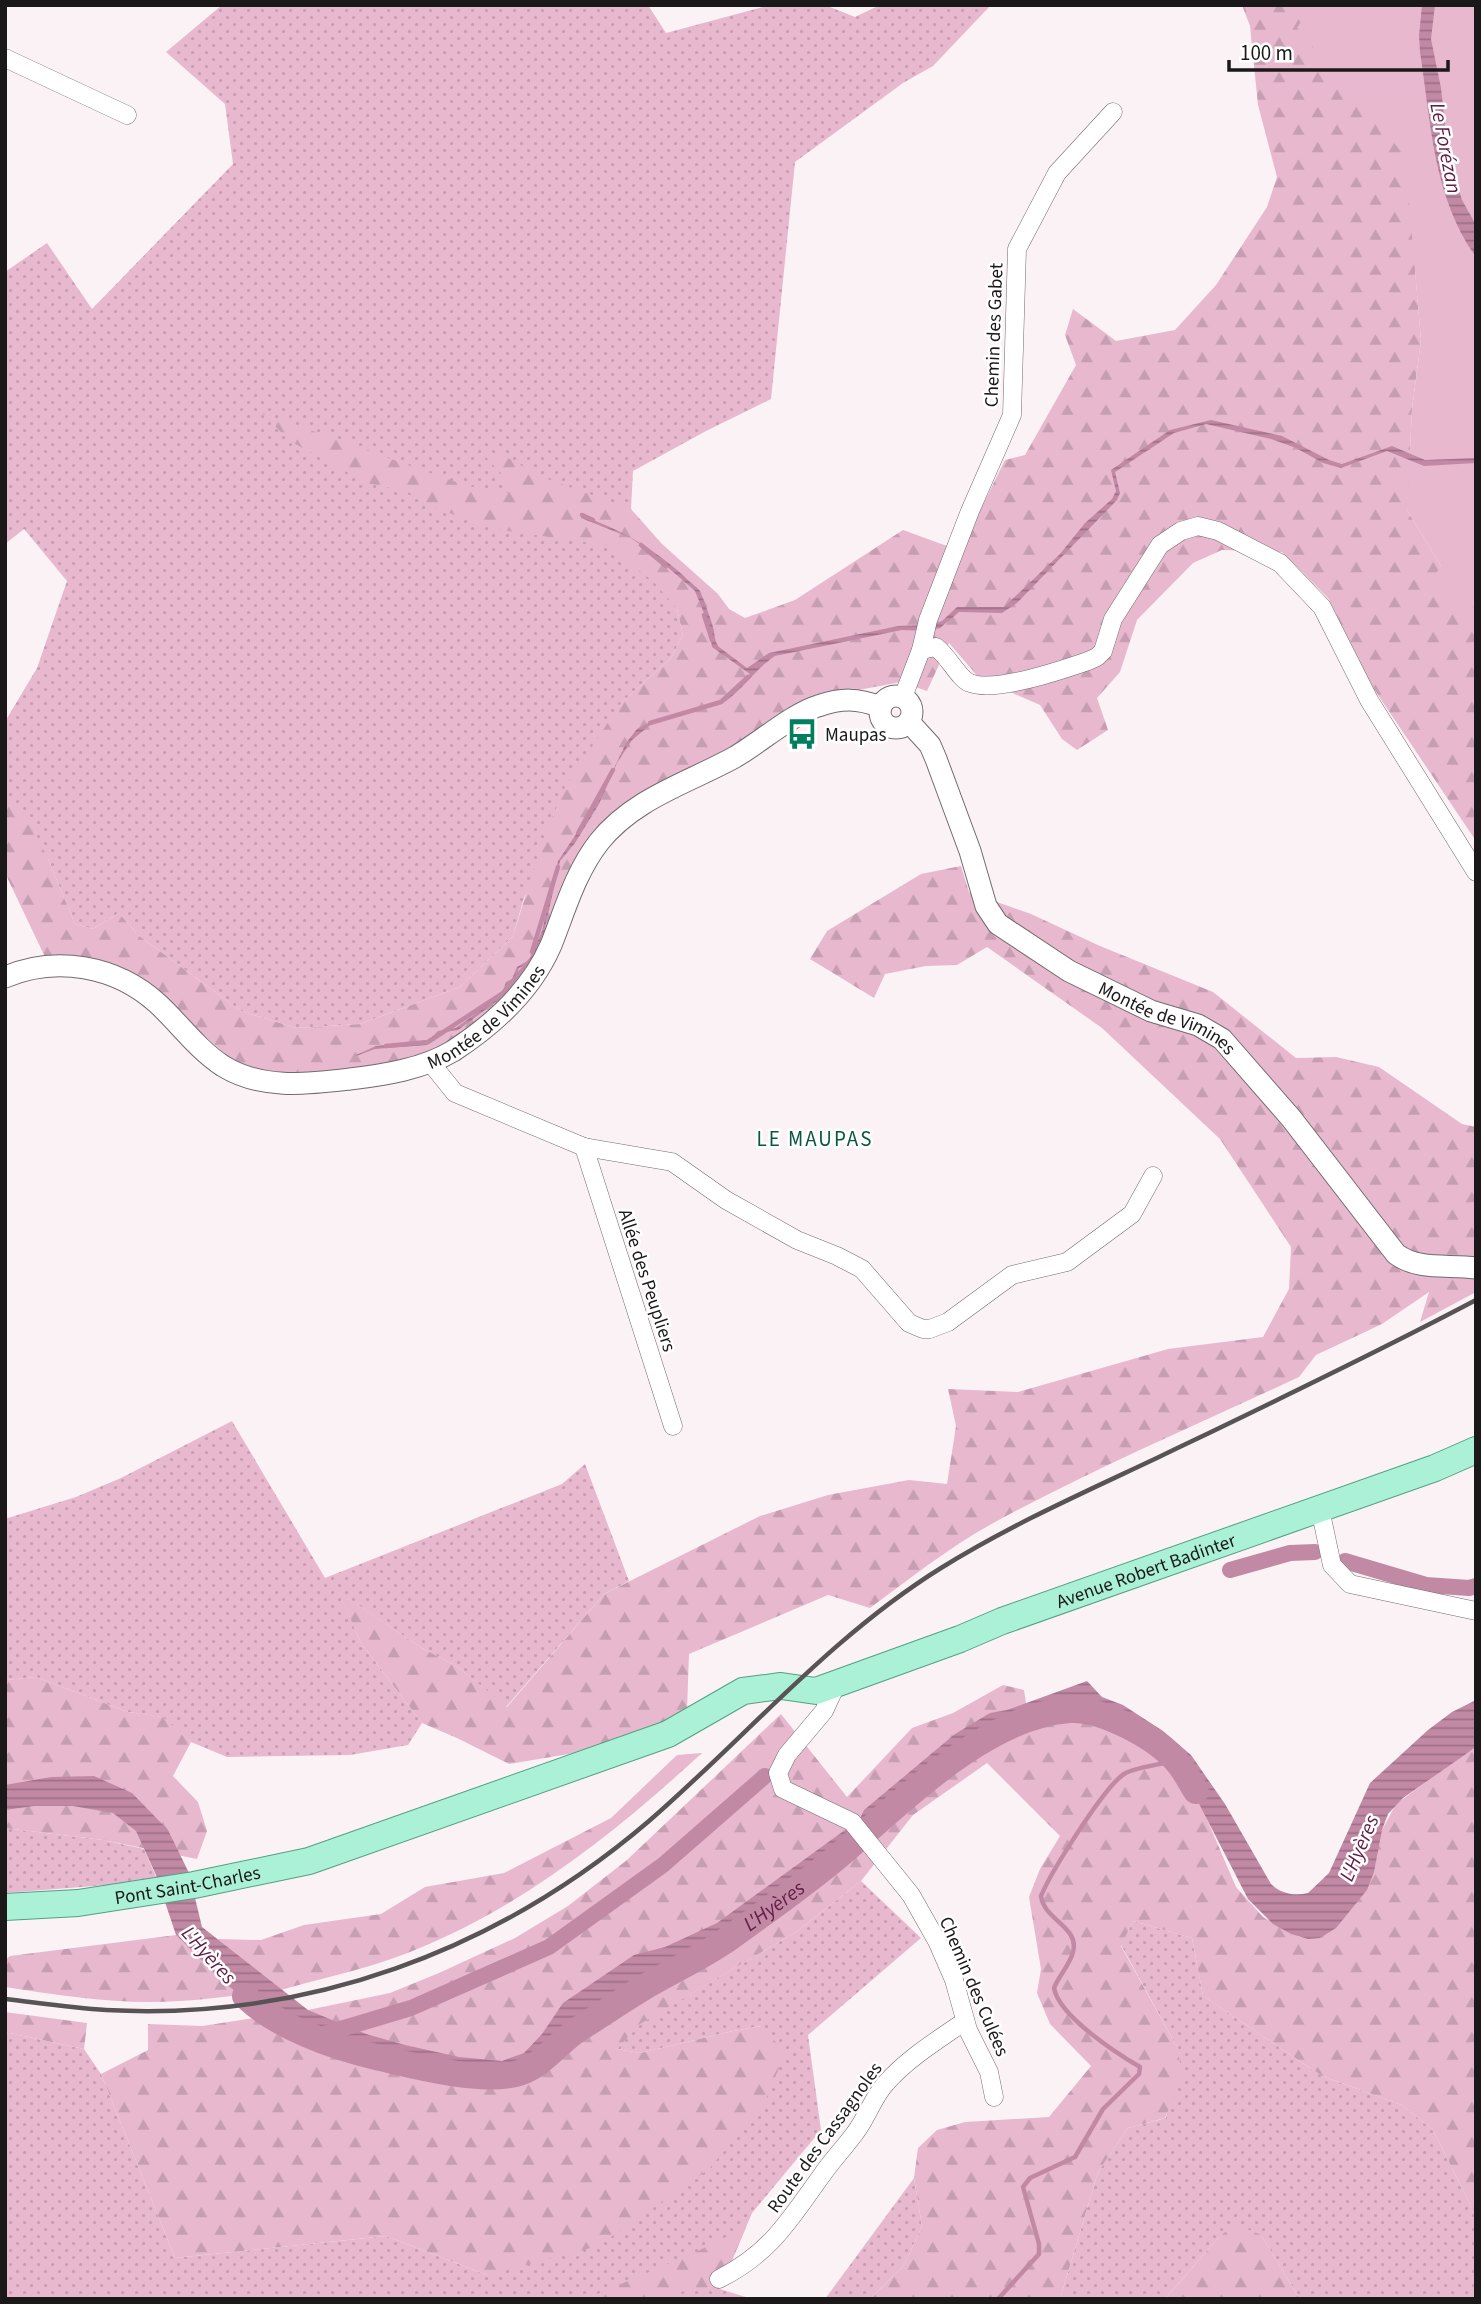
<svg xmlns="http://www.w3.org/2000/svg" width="1481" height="2304" font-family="'Source Sans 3',sans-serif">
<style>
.grass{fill:url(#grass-dots)}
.forest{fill:url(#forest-firs)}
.park{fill:#e8b8cf}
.water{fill:url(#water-rules)}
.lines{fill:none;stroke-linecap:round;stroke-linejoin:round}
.stream{stroke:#c289a5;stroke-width:4.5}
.canal{stroke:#c289a5;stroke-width:16}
.river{stroke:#c289a5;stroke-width:26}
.minor-casing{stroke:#726b6e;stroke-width:19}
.tertiary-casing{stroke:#726b6e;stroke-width:23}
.primary-casing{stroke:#539f84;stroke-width:28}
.minor{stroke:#fff;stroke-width:18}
.tertiary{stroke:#fff;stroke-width:21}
.primary{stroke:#aaf1d7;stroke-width:26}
.rail{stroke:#585355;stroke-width:4.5}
.labels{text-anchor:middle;stroke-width:5;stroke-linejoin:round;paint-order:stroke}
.street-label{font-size:19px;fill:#1b181a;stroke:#fff}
.poi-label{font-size:19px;fill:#1b181a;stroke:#fff;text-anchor:start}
.water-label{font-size:21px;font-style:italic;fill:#611d45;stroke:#fff}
.neighbourhood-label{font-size:21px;letter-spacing:2px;fill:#095741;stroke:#fff}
</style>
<defs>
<pattern id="grass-dots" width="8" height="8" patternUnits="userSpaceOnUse" patternTransform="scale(1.75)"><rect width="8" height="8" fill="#e8b8cf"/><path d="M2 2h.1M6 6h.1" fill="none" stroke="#c69db1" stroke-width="1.8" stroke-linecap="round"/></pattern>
<pattern id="forest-firs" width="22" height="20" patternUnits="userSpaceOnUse" patternTransform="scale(1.75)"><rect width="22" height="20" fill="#e8b8cf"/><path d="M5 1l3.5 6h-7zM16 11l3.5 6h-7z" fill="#c69db1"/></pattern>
<pattern id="water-rules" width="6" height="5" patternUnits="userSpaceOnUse" patternTransform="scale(1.75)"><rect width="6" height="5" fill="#c289a5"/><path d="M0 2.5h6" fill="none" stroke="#9d6f86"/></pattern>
</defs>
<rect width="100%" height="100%" fill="#fbf2f6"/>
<g class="grass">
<path d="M 222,5 L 648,5 L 666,33 L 771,5 L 825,5 L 855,17 L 880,5 L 991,5 L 933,66 L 903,83 L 795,162 L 771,399 L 706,431 L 633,471 L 631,509 L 677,609 L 683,635 L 671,658 L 621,703 L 524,898 L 513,936 L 460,987 L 360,1024 L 296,1028 L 241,1011 L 138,935 L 119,913 L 93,929 L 75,924 L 48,859 L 7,807 L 5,798 L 6,720 L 37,668 L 67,581 L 24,529 L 5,544 L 5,272 L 47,243 L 92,309 L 233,164 L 225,104 L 166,52 Z"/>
<path d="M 232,1421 L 325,1578 L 562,1484 L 585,1464 L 629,1581 L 604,1594 L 506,1707 L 458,1667 L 420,1647 L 339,1592 L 361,1643 L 422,1723 L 408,1745 L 350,1755 L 227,1757 L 191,1742 L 162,1717 L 128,1712 L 36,1677 L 5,1680 L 5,1516 L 8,1518 L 76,1497 L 121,1478 Z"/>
<path d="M 5,1828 L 103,1840 L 144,1849 L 158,1881 L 5,1893 Z"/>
<path d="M 861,1881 L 921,1938 L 808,2035 L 821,2130 L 752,2213 L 720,2289 L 752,2299 L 5,2299 L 5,2032 L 84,2049 L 101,2074 L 175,2258 L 386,2236 L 487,2275 L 761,2026 L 733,2031 L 640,2053 L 617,2049 L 639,2024 L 796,1932 Z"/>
<path d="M 1133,1921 L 1192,1938 L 1203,1996 L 1322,2076 L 1402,2105 L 1433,2130 L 1476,2216 L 1476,2299 L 1300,2299 L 1261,2235 L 1218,2238 L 1165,2299 L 1060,2299 L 1098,2172 L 1128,2128 L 1166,2118 L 1178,2049 L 1121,1945 Z"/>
<path d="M 914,2178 L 922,2226 L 904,2265 L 870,2299 L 825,2299 Z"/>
</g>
<g class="forest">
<path d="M 1242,5 L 1458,5 L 1415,269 L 1421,340 L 1412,409 L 1410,451 L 1450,433 L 1407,510 L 1441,566 L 1476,609 L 1476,841 L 1372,686 L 1328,598 L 1282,552 L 1222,550 L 1193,563 L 1137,620 L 1120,672 L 1097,698 L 1108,730 L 1077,750 L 1062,739 L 1040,705 L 980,679 L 949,643 L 927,691 L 901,682 L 816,698 L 599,832 L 551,946 L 474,1033 L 361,1079 L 245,1072 L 146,983 L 45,957 L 5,873 L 5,798 L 7,807 L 22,806 L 48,859 L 75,924 L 93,929 L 119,913 L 138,935 L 241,1011 L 296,1028 L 360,1024 L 460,987 L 513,936 L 541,845 L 565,787 L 621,703 L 671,658 L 683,635 L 677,609 L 653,581 L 605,545 L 495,529 L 435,508 L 406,491 L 367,483 L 290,441 L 262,413 L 467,486 L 509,493 L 506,479 L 482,453 L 506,457 L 542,477 L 631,509 L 662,544 L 718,594 L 729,609 L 745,618 L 795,600 L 903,530 L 947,546 L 963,545 L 1005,460 L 1025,455 L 1076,365 L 1065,335 L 1073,309 L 1116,341 L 1175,330 L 1216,285 L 1267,207 L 1277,177 L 1258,105 L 1250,26 Z"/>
<path d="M 961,866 L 969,892 L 1031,914 L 1100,946 L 1213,992 L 1296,1058 L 1336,1057 L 1379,1067 L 1462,1124 L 1476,1127 L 1476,1292 L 1420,1322 L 1429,1292 L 1382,1324 L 1316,1355 L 1299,1377 C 1198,1424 1095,1468 997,1521 C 952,1545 911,1578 870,1608 L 828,1595 L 689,1654 L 687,1710 L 651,1731 L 575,1753 L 509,1764 L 457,1738 L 422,1723 L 361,1643 L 338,1591 L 420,1647 L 458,1667 L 507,1707 L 604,1594 L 760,1516 L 828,1495 L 909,1480 L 947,1484 L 956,1426 L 948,1389 L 1018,1392 L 1168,1349 L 1263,1337 L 1289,1289 L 1291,1247 L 1220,1139 L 1102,1028 L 987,947 L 957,965 L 926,966 L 885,974 L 874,998 L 810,959 L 827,931 L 921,874 Z"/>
<path d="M 36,1677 L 128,1712 L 163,1717 L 191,1742 L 173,1776 L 198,1802 L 207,1831 L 197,1859 L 103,1840 L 5,1828 L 5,1680 Z"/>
<path d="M 1003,1685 L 1024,1690 L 1026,1703 L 1023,1722 L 1080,1710 L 1126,1724 L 1164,1751 L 1200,1803 L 1236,1887 L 1263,1917 L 1300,1937 L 1382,1830 L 1396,1804 L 1464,1754 L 1476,1748 L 1476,2216 L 1433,2130 L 1402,2105 L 1322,2076 L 1203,1996 L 1192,1938 L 1133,1921 L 1121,1946 L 1178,2049 L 1182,2078 L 1165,2118 L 1128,2128 L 1098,2172 L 1060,2299 L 870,2299 L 904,2265 L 922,2226 L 914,2178 L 918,2148 L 937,2130 L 965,2122 L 1049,2117 L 1091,2066 L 1050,2024 L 1037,1993 L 1041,1969 L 1029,1897 L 1040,1869 L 1060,1836 L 987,1763 L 913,1815 L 861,1881 L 796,1932 L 640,2024 L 617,2049 L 640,2053 L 733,2031 L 762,2026 L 785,2053 L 765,2102 L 709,2169 L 598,2246 L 487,2275 L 386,2236 L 175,2258 L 101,2074 L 148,2050 L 148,2024 L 202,2026 L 308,2010 L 390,1993 L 439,1973 L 515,1938 L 568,1906 L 627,1860 L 781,1714 L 847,1797 L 912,1728 L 953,1713 Z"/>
<path d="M 702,1753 C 605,1842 500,1925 373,1965 C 343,1974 312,1981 281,1990 L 217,1939 L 261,1940 L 304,1925 L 381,1914 L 425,1887 L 504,1873 L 611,1818 L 677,1755 Z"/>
<path d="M 176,1935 L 225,1984 L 240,1995 C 220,1997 200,2000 180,2001 C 122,2005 62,1996 5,1987 L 5,1960 L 10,1956 Z"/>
<path d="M 5,2012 L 87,2023 L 84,2049 L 5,2032 Z"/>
<path d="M 1235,2224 L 1261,2235 L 1300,2299 L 1165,2299 L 1218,2238 Z"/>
<path d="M 746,2227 L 720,2289 L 686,2289 L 671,2299 L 586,2299 L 698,2251 Z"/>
</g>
<path class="park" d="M 1312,5 L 1476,5 L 1476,609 L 1473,607 L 1455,614 L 1427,586 L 1441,566 L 1407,510 L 1412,409 L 1421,340 L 1405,156 L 1297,28 Z"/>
<g class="water">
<path d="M 1422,5 L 1435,5 L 1431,39 L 1441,88 L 1449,159 L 1462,200 L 1476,225 L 1476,257 C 1433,197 1431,123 1420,52 L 1419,36 Z"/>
<path d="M 1211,420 L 1282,436 L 1329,460 L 1342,464 L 1392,446 L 1425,460 L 1476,458 L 1476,463 L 1424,466 L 1387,451 L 1341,468 L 1323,463 L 1296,448 L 1271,439 L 1206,424 L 1174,433 L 1115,472 L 1120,493 L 1117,500 L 1017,603 L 1002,613 L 959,612 L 940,628 L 928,631 L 902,630 L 775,656 C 755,669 743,690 723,703 L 654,722 L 632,740 L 617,763 L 599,804 L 575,843 L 560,861 L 544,932 L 531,962 L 519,968 L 516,978 L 507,984 L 500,999 L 458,1030 L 439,1033 L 427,1045 L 375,1049 L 356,1056 L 356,1055 L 376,1046 L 427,1042 L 438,1031 L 456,1028 L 502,994 L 506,982 L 512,979 L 517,967 L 529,960 L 542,931 L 558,861 L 599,800 L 626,743 L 637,729 L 652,721 L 720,702 L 727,698 L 750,674 L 712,647 L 708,623 L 695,591 L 648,550 L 631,538 L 581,518 L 581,516 C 620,528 654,549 684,576 C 688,581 696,586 700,591 C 702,595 712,622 713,627 C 715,634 714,641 719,647 L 747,668 L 769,653 L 898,626 L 930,625 L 942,621 L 957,607 L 1004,607 L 1060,554 L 1085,523 L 1112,499 L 1116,491 L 1111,470 L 1170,430 Z"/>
<path d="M 1087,1681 L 1102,1697 L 1123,1705 L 1163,1731 L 1191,1755 L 1225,1804 L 1271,1884 C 1281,1894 1295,1896 1308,1893 L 1329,1873 L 1370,1783 L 1428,1730 L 1452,1712 L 1476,1700 L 1476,1747 L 1403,1798 L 1388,1814 L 1382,1830 L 1374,1872 L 1367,1890 L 1336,1928 L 1320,1938 L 1308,1939 L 1291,1934 L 1273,1924 L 1248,1899 L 1177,1761 L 1143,1734 L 1099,1713 L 1068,1710 L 1032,1719 L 1002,1730 L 971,1747 L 874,1824 L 841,1854 L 732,1937 L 632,1994 L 534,2065 L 519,2073 L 499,2076 L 456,2074 L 425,2069 L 357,2052 L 314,2037 L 259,2008 L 225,1984 L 176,1935 L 156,1875 L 136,1831 L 113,1813 L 73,1806 L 34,1806 L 5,1810 L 5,1785 L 51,1777 L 94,1776 L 132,1793 L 168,1830 L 189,1873 L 202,1927 L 308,2010 L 366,2034 L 405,2045 L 459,2057 L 502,2061 L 524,2053 L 542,2034 L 563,2003 L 634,1955 L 665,1947 L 717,1923 L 849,1827 L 858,1823 L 864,1810 L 955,1734 L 990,1713 L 1007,1710 Z"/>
</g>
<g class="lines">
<g class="stream">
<path d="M 582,515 L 593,520"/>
<path d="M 641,545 L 666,566"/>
<path d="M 704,615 L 712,640"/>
<path d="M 650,723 L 721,702 L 748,677"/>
<path d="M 578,833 L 613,770"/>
<path d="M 532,952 L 558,867"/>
<path d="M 386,1046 L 428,1042 L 503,993 L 530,961"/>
<path d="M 998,2299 L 1039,2254 L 1039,2244 L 1023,2187 L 1030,2178 L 1075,2157 L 1103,2109 L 1139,2074 L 1140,2067 C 1116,2053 1059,2016 1054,1988 C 1059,1975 1070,1965 1073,1952 C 1080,1927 1044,1920 1041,1896 C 1051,1872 1104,1787 1124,1774 C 1135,1767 1163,1764 1177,1761"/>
</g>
<g class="canal">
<path d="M 1345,1561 L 1426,1585 L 1469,1588 L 1476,1586"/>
<path d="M 1230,1570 L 1290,1553 L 1315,1552"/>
<path d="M 314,2037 L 411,2008 L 549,1947 L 663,1865 L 765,1776"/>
</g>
<path class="river" id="s1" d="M 245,1996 C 277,2027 333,2047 376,2057 C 413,2066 482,2084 519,2073 C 542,2066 558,2043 577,2030 C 600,2016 621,2001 643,1988 C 673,1970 707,1955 735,1934 C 771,1908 808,1882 842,1853 C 903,1801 987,1715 1070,1710 C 1102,1708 1158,1738 1178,1763 C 1185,1771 1190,1782 1196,1791"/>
<defs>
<g id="minor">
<path d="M 5,58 L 127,115"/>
<path d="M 921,650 L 936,647 C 949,657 959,679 970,683 C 995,693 1062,670 1088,661 L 1097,657 L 1103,651 L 1113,619 L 1160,545 L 1181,531 L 1198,526 L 1218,531 L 1280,563 L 1322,607 L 1369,700 L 1476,872"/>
<path d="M 903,697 L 921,650 L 928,620 L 970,511 L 1012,415 L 1017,249 L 1057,173 L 1113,112"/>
<path d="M 430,1062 L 455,1093 L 584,1147 L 672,1162 L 726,1200 L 797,1240 L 837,1256 L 862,1269 L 909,1323 L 923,1329 L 930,1329 L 948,1322 L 1012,1275 L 1067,1262 L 1132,1214 L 1153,1176"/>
<path d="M 584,1147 L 673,1426"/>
<path d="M 1320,1509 L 1332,1565 L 1350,1584 L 1476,1611"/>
<path d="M 837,1683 L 824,1711 L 787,1755 L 778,1773 L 783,1789 L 852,1822 L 911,1895 L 937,1941 L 954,1980 L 968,2030 L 989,2072 L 994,2097"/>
<path d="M 719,2279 C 771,2253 789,2220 822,2175 C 832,2160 845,2147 855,2133 C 867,2118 873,2097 886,2083 C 908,2058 938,2040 965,2021"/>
</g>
<g id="tertiary">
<circle cx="896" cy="712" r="16"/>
<path id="s2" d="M 909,722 L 930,745 L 936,759 L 970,851 L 986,906 L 998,924 L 1069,971 L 1151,1011 L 1198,1025 L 1222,1039 L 1291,1118 L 1396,1254 C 1419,1271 1448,1264 1476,1268"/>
<path id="s3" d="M 5,977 C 56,955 116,966 157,1003 C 179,1023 197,1049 223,1066 C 262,1090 307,1084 350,1079 C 384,1075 423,1069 453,1051 C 493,1025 532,989 551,945 C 565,910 575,873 599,842 C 634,798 688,783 735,757 C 759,743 794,713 818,706 C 842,698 857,698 881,707"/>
</g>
<g id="primary">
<path id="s4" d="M 5,1907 L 78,1903 L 194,1885 L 309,1861 L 668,1734 L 743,1691 L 781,1686 L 816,1691 L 960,1639 L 1002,1621 L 1435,1468 L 1476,1450"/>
</g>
</defs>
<use href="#minor" class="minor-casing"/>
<use href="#tertiary" class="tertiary-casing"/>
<use href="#primary" class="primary-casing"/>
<use href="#minor" class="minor"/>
<use href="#tertiary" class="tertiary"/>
<use href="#primary" class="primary"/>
<path class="rail" d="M 5,1999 C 39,2003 72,2008 106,2010 C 307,2021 497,1951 649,1821 C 747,1736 830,1637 941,1568 C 1010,1525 1085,1492 1159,1457 C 1265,1406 1372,1355 1476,1300"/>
</g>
<defs>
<symbol id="bus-bare" viewBox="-9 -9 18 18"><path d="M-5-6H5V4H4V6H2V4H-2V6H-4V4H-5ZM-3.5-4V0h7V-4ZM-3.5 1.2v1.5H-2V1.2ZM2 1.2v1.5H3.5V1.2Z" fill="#007e5e" stroke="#fff" stroke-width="2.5" paint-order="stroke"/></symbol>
</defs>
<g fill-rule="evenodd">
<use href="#bus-bare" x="780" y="712" width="44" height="44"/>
</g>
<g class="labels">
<g class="street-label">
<text transform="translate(993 335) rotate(-88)" y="7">Chemin des Gabet</text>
<text dy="7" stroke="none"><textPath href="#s3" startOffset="539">Montée de Vimines</textPath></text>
<text dy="7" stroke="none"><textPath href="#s2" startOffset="418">Montée de Vimines</textPath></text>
<text transform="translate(648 1280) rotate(72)" y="7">Allée des Peupliers</text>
<text dy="7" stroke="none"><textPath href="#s4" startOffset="1200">Avenue Robert Badinter</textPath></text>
<text dy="7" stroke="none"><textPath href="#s4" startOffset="184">Pont Saint-Charles</textPath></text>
<text transform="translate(975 1986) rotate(67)" y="7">Chemin des Culées</text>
<text transform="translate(824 2137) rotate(-54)" y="7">Route des Cassagnoles</text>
</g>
<g class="poi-label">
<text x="825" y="741">Maupas</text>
</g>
<g class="water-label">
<text transform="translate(1446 148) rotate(79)" y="7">Le Forézan</text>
<text transform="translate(1359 1848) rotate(-67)" y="7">L'Hyères</text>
<text dy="7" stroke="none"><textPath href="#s1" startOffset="597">L'Hyères</textPath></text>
<text transform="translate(209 1955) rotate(48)" y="7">L'Hyères</text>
</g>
<g class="neighbourhood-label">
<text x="815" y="1146">LE MAUPAS</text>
</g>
</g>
<rect width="1481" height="2304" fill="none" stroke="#1b181a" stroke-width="14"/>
<path d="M1229 60v10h219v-10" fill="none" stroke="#1b181a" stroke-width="3.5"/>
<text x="1240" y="60" font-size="21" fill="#1b181a" stroke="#ffffff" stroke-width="5" paint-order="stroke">100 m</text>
</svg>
